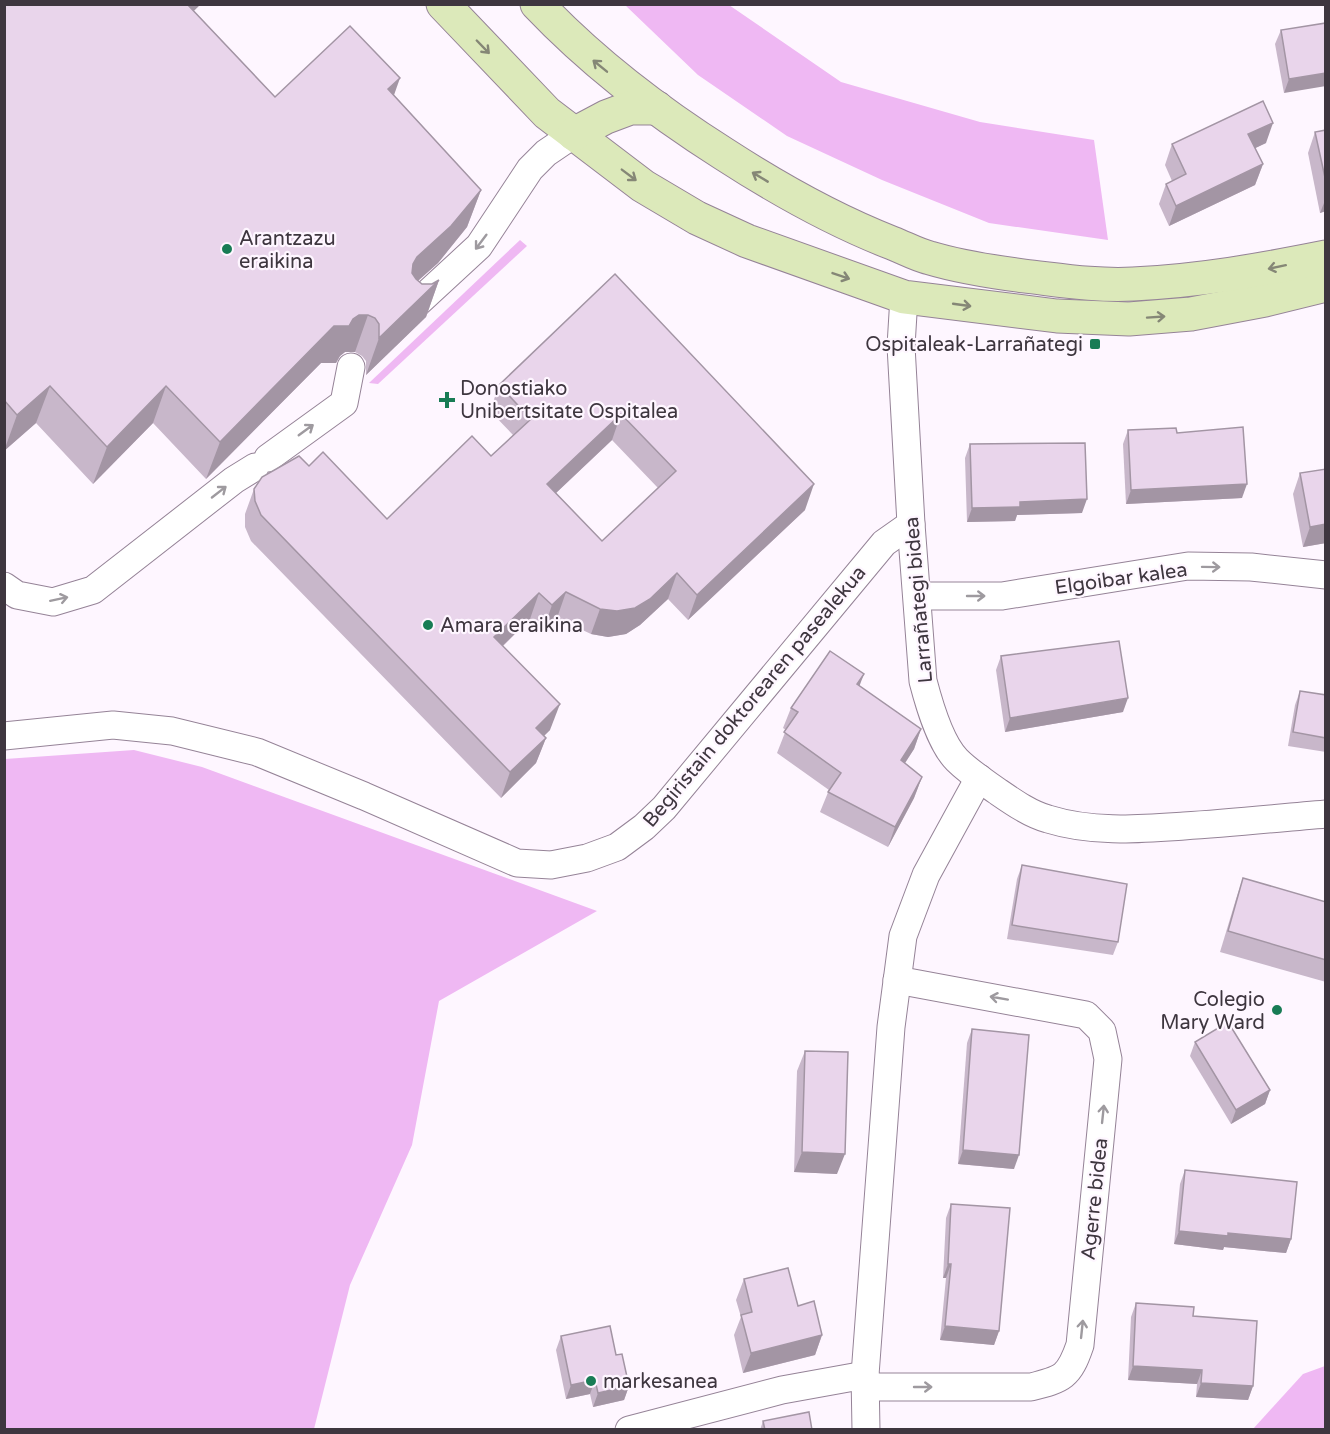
<svg xmlns="http://www.w3.org/2000/svg" width="1330" height="1434" font-family="'Varela Round',sans-serif">
<style>
.green{fill:#efb8f3}
.lines{fill:none;stroke-linecap:round;stroke-linejoin:round}
.street-casing{stroke:#958397;stroke-width:29}
.secondary-casing{stroke:#958397;stroke-width:35}
.street{stroke:#fff;stroke-width:27}
.secondary{stroke:#dce9ba;stroke-width:33}
.wall{fill:#c8b7ca;fill-rule:evenodd}
.shaded-wall{fill:#a395a4}
.building{fill:#e9d5eb;stroke:#a395a4;stroke-width:1.5;fill-rule:evenodd}
.oneway{stroke:#858776}
.oneway2{stroke:#9e9a9f}
.poi-dot{fill:#187c55;stroke:#fef6ff;stroke-width:2}
.labels{text-anchor:middle;stroke-width:4.5;stroke-linejoin:round;paint-order:stroke}
.poi-label{font-size:20px;fill:#3e363f;stroke:#fef6ff;text-anchor:start}
.street-label{font-size:20px;fill:#3e363f;stroke:#fef6ff}
</style>
<rect width="100%" height="100%" fill="#fef6ff"/>
<g class="green">
<path d="M 625,5 L 729,5 L 841,82 L 980,122 L 1094,140 L 1108,240 L 989,223 L 882,180 L 787,136 L 698,75 Z"/>
<path d="M 520,240 L 527,246 L 378,384 L 369,383 Z"/>
<path d="M 134,750 L 202,767 L 597,911 L 439,1001 L 412,1145 L 350,1285 L 314,1429 L 5,1429 L 5,759 Z"/>
<path d="M 1325,1366 L 1325,1429 L 1253,1429 L 1303,1374 Z"/>
</g>
<g class="lines">
<defs>
<g id="street">
<path d="M 904,297 L 901,346 L 911,524 L 923,681 C 929,704 940,743 957,760 C 969,772 983,781 997,791 C 1013,802 1030,814 1048,819 C 1093,833 1139,829 1184,826 C 1231,823 1278,818 1326,814"/>
<path d="M 414,306 L 479,246 L 530,169 L 546,153 L 574,134"/>
<path d="M 268,458 L 344,403 L 351,367"/>
<path d="M 4,586 L 17,595 L 53,602 L 93,590 L 234,480 L 255,467"/>
<path d="M 918,596 L 1002,596 L 1188,566 L 1251,567 L 1326,575"/>
<path d="M 4,736 L 113,725 L 172,731 L 257,752 L 364,796 L 517,863 L 551,865 L 587,858 L 617,847 L 644,827 L 664,808 L 884,543 L 911,524"/>
<path d="M 865,1387 L 1031,1387 C 1063,1379 1069,1377 1080,1345 L 1108,1059 L 1102,1031 L 1086,1015 L 897,980"/>
<path d="M 629,1430 L 782,1390 L 865,1375"/>
<path d="M 866,1430 L 865,1375 L 891,1027 L 903,936 L 926,875 L 979,778"/>
</g>
<g id="secondary">
<path d="M 443,4 L 547,113 L 643,186 L 697,218 L 747,241 L 904,297 L 1057,316 L 1129,319 L 1191,314 L 1265,300 L 1326,285"/>
<path d="M 537,4 C 593,63 656,111 724,154 C 778,189 833,220 892,243 C 905,248 917,255 930,258 C 960,267 993,272 1024,276 C 1060,280 1096,286 1133,284 C 1199,281 1261,270 1326,257"/>
<path d="M 574,134 L 606,117 L 630,108 L 657,108"/>
</g>
</defs>
<use href="#street" class="street-casing"/>
<use href="#secondary" class="secondary-casing"/>
<use href="#street" class="street"/>
<use href="#secondary" class="secondary"/>
</g>
<g class="wall">
<path d="M 4,4 L 194,11 L 275,97 L 394,95 L 481,190 L 467,227 L 438,263 L 418,281 L 422,284 L 432,284 L 439,280 L 426,317 L 366,375 L 366,361 L 362,356 L 355,352 L 345,352 L 340,356 L 336,363 L 321,363 L 206,479 L 153,423 L 93,484 L 36,423 L 4,451 Z"/>
<path d="M 1326,23 L 1284,93 L 1275,44 L 1281,30 Z"/>
<path d="M 1326,130 L 1326,211 L 1320,213 L 1308,153 L 1315,132 Z"/>
<path d="M 1266,143 L 1255,148 L 1263,164 L 1255,185 L 1169,226 L 1159,204 L 1166,184 L 1172,181 L 1165,165 L 1172,144 Z"/>
<path d="M 615,274 L 805,510 L 688,620 L 668,599 L 640,625 L 626,634 L 608,637 L 591,634 L 557,618 L 543,631 L 530,619 L 503,646 L 550,730 L 544,736 L 546,738 L 536,763 L 501,798 L 251,541 L 245,527 L 245,514 L 254,489 L 309,466 L 387,519 L 491,456 L 513,435 L 490,411 L 499,385 ZM 612,440 L 658,488 L 602,541 L 556,493 Z"/>
<path d="M 1128,430 L 1177,433 L 1242,498 L 1126,504 L 1123,444 Z"/>
<path d="M 970,444 L 1082,513 L 1017,515 L 1015,521 L 967,522 L 965,458 Z"/>
<path d="M 1326,469 L 1326,543 L 1303,547 L 1293,494 L 1300,473 Z"/>
<path d="M 1001,656 L 1123,712 L 1005,732 L 996,670 Z"/>
<path d="M 859,686 L 921,729 L 914,749 L 905,763 L 922,777 L 914,798 L 888,847 L 820,812 L 829,790 L 777,753 L 786,730 L 783,728 L 791,708 Z"/>
<path d="M 1300,691 L 1326,695 L 1326,752 L 1288,746 L 1295,705 Z"/>
<path d="M 1022,865 L 1118,942 L 1113,955 L 1007,939 L 1017,879 Z"/>
<path d="M 1243,878 L 1326,902 L 1326,982 L 1220,952 L 1236,899 Z"/>
<path d="M 972,1029 L 1014,1169 L 958,1164 L 967,1043 Z"/>
<path d="M 1195,1042 L 1270,1090 L 1265,1104 L 1231,1124 L 1190,1056 Z"/>
<path d="M 805,1051 L 837,1174 L 794,1172 L 797,1071 Z"/>
<path d="M 1185,1170 L 1291,1239 L 1286,1253 L 1224,1247 L 1223,1250 L 1174,1244 L 1180,1184 Z"/>
<path d="M 951,1204 L 999,1331 L 994,1345 L 940,1340 L 946,1278 L 943,1278 L 946,1218 Z"/>
<path d="M 744,1279 L 798,1306 L 822,1335 L 815,1355 L 743,1373 L 734,1335 L 741,1317 L 736,1300 Z"/>
<path d="M 1136,1303 L 1193,1316 L 1253,1386 L 1248,1400 L 1196,1397 L 1197,1384 L 1128,1380 L 1131,1317 Z"/>
<path d="M 561,1336 L 616,1355 L 629,1386 L 624,1400 L 593,1407 L 590,1394 L 566,1399 L 556,1350 Z"/>
<path d="M 763,1421 L 812,1430 L 760,1430 Z"/>
</g>
<g class="shaded-wall">
<path d="M 180,4 L 201,4 L 168,36 Z"/>
<path d="M 1326,73 L 1326,86 L 1284,93 L 1289,79 Z"/>
<path d="M 400,78 L 387,115 L 388,89 Z"/>
<path d="M 1273,123 L 1266,143 L 1241,155 L 1248,134 Z"/>
<path d="M 1263,164 L 1255,185 L 1169,226 L 1176,206 Z"/>
<path d="M 481,190 L 467,227 L 438,263 L 403,294 L 413,264 L 417,257 Z"/>
<path d="M 1326,198 L 1326,211 L 1320,213 Z"/>
<path d="M 439,280 L 426,317 L 366,375 L 379,338 Z"/>
<path d="M 359,315 L 368,315 L 355,352 L 345,352 L 340,356 L 336,363 L 321,363 L 206,479 L 220,442 L 334,326 L 353,319 Z"/>
<path d="M 50,386 L 36,423 L 4,451 L 17,415 Z"/>
<path d="M 166,386 L 153,423 L 93,484 L 107,447 Z"/>
<path d="M 621,414 L 612,440 L 538,510 L 547,484 Z"/>
<path d="M 814,484 L 805,510 L 688,620 L 697,595 Z"/>
<path d="M 1247,484 L 1242,498 L 1126,504 L 1131,490 Z"/>
<path d="M 1087,499 L 1082,513 L 1017,515 L 1015,521 L 967,522 L 972,508 L 1020,502 Z"/>
<path d="M 1326,524 L 1326,543 L 1303,547 L 1310,527 Z"/>
<path d="M 677,573 L 668,599 L 640,625 L 626,634 L 608,637 L 591,634 L 600,609 Z"/>
<path d="M 566,592 L 557,618 L 543,631 L 552,605 Z"/>
<path d="M 539,593 L 530,619 L 485,663 L 494,637 Z"/>
<path d="M 864,674 L 856,695 L 857,684 Z"/>
<path d="M 1128,698 L 1123,712 L 1005,732 L 1010,718 Z"/>
<path d="M 560,704 L 550,730 L 526,753 L 536,728 Z"/>
<path d="M 921,729 L 914,749 L 894,780 L 901,760 Z"/>
<path d="M 546,738 L 536,763 L 501,798 L 510,772 Z"/>
<path d="M 922,777 L 914,798 L 888,847 L 895,827 Z"/>
<path d="M 1270,1090 L 1265,1104 L 1231,1124 L 1236,1110 Z"/>
<path d="M 963,1150 L 1019,1155 L 1014,1169 L 958,1164 Z"/>
<path d="M 802,1152 L 845,1154 L 837,1174 L 794,1172 Z"/>
<path d="M 1179,1231 L 1228,1233 L 1291,1239 L 1286,1253 L 1224,1247 L 1223,1250 L 1174,1244 Z"/>
<path d="M 948,1264 L 951,1264 L 946,1278 L 943,1278 Z"/>
<path d="M 945,1326 L 999,1331 L 994,1345 L 940,1340 Z"/>
<path d="M 822,1335 L 815,1355 L 743,1373 L 751,1353 Z"/>
<path d="M 1133,1366 L 1202,1370 L 1197,1384 L 1128,1380 Z"/>
<path d="M 595,1380 L 590,1394 L 566,1399 L 571,1385 Z"/>
<path d="M 1201,1383 L 1253,1386 L 1248,1400 L 1196,1397 Z"/>
<path d="M 629,1386 L 624,1400 L 593,1407 L 598,1393 Z"/>
</g>
<g class="building">
<path d="M 4,4 L 187,4 L 275,97 L 350,26 L 400,78 L 388,89 L 481,190 L 451,226 L 417,257 L 413,264 L 412,273 L 416,279 L 422,284 L 432,284 L 439,280 L 379,338 L 379,324 L 375,318 L 368,315 L 359,315 L 353,319 L 349,326 L 334,326 L 220,442 L 166,386 L 107,447 L 50,386 L 17,415 L 4,400 Z"/>
<path d="M 1326,23 L 1326,73 L 1289,79 L 1281,30 Z"/>
<path d="M 1263,101 L 1273,123 L 1248,134 L 1263,164 L 1176,206 L 1166,184 L 1186,174 L 1172,144 Z"/>
<path d="M 1326,130 L 1326,182 L 1315,132 Z"/>
<path d="M 615,274 L 814,484 L 697,595 L 677,573 L 650,599 L 635,608 L 617,611 L 600,609 L 566,592 L 552,605 L 539,593 L 494,637 L 560,704 L 536,728 L 546,738 L 510,772 L 261,515 L 255,501 L 254,489 L 262,477 L 299,456 L 309,466 L 323,452 L 387,519 L 472,436 L 491,456 L 531,419 L 499,385 ZM 621,414 L 676,471 L 602,541 L 547,484 Z"/>
<path d="M 1243,427 L 1247,484 L 1131,490 L 1128,430 L 1176,428 L 1177,433 Z"/>
<path d="M 1085,443 L 1087,499 L 1020,502 L 1020,507 L 972,508 L 970,444 Z"/>
<path d="M 1326,469 L 1326,524 L 1310,527 L 1300,473 Z"/>
<path d="M 1119,641 L 1128,698 L 1010,718 L 1001,656 Z"/>
<path d="M 830,651 L 864,674 L 857,684 L 921,729 L 901,760 L 922,777 L 895,827 L 828,792 L 841,773 L 784,732 L 798,712 L 791,708 Z"/>
<path d="M 1300,691 L 1326,695 L 1326,738 L 1293,732 Z"/>
<path d="M 1022,865 L 1127,884 L 1118,942 L 1012,925 Z"/>
<path d="M 1243,878 L 1326,902 L 1326,960 L 1228,931 Z"/>
<path d="M 1228,1022 L 1270,1090 L 1236,1110 L 1195,1042 Z"/>
<path d="M 972,1029 L 1029,1035 L 1019,1155 L 963,1150 Z"/>
<path d="M 805,1051 L 848,1052 L 845,1154 L 802,1152 Z"/>
<path d="M 1185,1170 L 1297,1182 L 1291,1239 L 1228,1233 L 1228,1236 L 1179,1231 Z"/>
<path d="M 951,1204 L 1010,1208 L 999,1331 L 945,1326 L 951,1264 L 948,1264 Z"/>
<path d="M 788,1268 L 798,1306 L 814,1301 L 822,1335 L 751,1353 L 741,1315 L 752,1312 L 744,1279 Z"/>
<path d="M 1136,1303 L 1194,1307 L 1193,1316 L 1257,1321 L 1253,1386 L 1201,1383 L 1202,1370 L 1133,1366 Z"/>
<path d="M 610,1326 L 616,1355 L 622,1354 L 629,1386 L 598,1393 L 595,1380 L 571,1385 L 561,1336 Z"/>
<path d="M 809,1412 L 812,1430 L 765,1430 L 763,1421 Z"/>
</g>
<defs><path id="oneway-shaft" d="M-6 0H5M1.5-3L5.5 0L1.5 3" fill="none" stroke-width="1.6" stroke-linecap="round" stroke-linejoin="round" transform="scale(1.5)"/></defs>
<g class="oneway">
<use href="#oneway-shaft" transform="translate(483 47) rotate(46)"/>
<use href="#oneway-shaft" transform="translate(600 66) rotate(-141)"/>
<use href="#oneway-shaft" transform="translate(629 175) rotate(37)"/>
<use href="#oneway-shaft" transform="translate(760 177) rotate(-149)"/>
<use href="#oneway-shaft" transform="translate(1277 267) rotate(168)"/>
<use href="#oneway-shaft" transform="translate(841 276) rotate(19)"/>
<use href="#oneway-shaft" transform="translate(962 305) rotate(8)"/>
<use href="#oneway-shaft" transform="translate(1156 317) rotate(-4)"/>
</g>
<g class="oneway2">
<use href="#oneway-shaft" transform="translate(481 242) rotate(127)"/>
<use href="#oneway-shaft" transform="translate(306 430) rotate(-36)"/>
<use href="#oneway-shaft" transform="translate(219 492) rotate(-38)"/>
<use href="#oneway-shaft" transform="translate(1211 567) rotate(1)"/>
<use href="#oneway-shaft" transform="translate(976 596)"/>
<use href="#oneway-shaft" transform="translate(59 599) rotate(-12)"/>
<use href="#oneway-shaft" transform="translate(999 998) rotate(-170)"/>
<use href="#oneway-shaft" transform="translate(1103 1114) rotate(-84)"/>
<use href="#oneway-shaft" transform="translate(1082 1329) rotate(-84)"/>
<use href="#oneway-shaft" transform="translate(923 1387)"/>
</g>
<g class="poi-dot">
<circle cx="227" cy="249" r="6"/>
<rect x="1089" y="338" width="12" height="12" rx="3"/>
<path d="M444 391h6v6h6v6h-6v6h-6v-6h-6v-6h6z"/>
<circle cx="428" cy="625" r="6"/>
<circle cx="1277" cy="1010" r="6"/>
<circle cx="591" cy="1381" r="6"/>
</g>
<g class="labels">
<g class="poi-label">
<text x="239" y="245">Arantzazu<tspan x="239" dy="23">eraikina</tspan></text>
<text x="1083" y="351" text-anchor="end">Ospitaleak-Larrañategi</text>
<text x="460" y="395">Donostiako<tspan x="460" dy="23">Unibertsitate Ospitalea</tspan></text>
<text x="440" y="632">Amara eraikina</text>
<text x="1265" y="1006" text-anchor="end">Colegio<tspan x="1265" dy="23">Mary Ward</tspan></text>
<text x="603" y="1388">markesanea</text>
</g>
<g class="street-label">
<text transform="translate(1121 578) rotate(-8)" y="7">Elgoibar kalea</text>
<text transform="translate(918 600) rotate(-95)" y="7">Larrañategi bidea</text>
<text transform="translate(754 696) rotate(-50)" y="7">Begiristain doktorearen pasealekua</text>
<text transform="translate(1094 1199) rotate(-84)" y="7">Agerre bidea</text>
</g>
</g>
<rect width="1330" height="1434" fill="none" stroke="#3e363f" stroke-width="12"/>
</svg>
